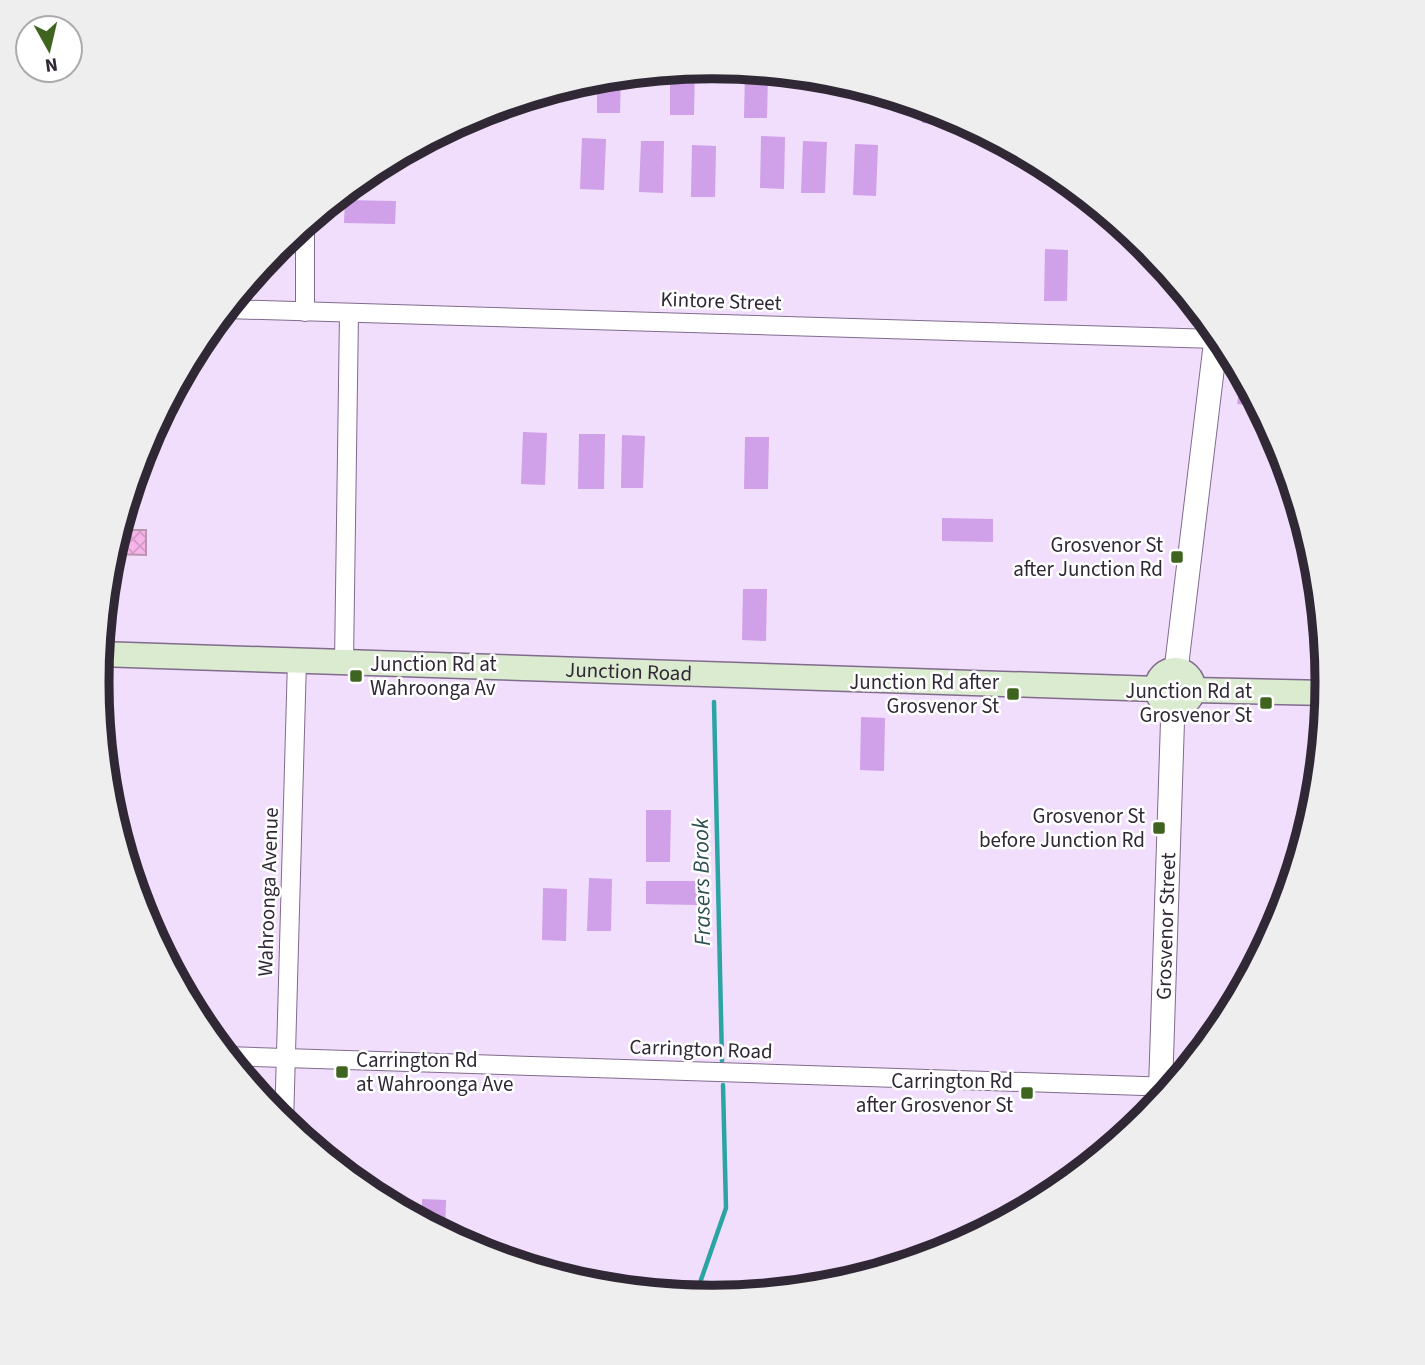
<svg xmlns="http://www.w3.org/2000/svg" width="1425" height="1365" font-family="'Source Sans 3',sans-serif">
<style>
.pitch{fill:#d0a0e9}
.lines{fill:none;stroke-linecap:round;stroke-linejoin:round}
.stream{stroke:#2ca4a3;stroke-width:4.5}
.building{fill:url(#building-cross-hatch);stroke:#b996b1;stroke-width:2}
.minor-casing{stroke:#806b8c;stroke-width:20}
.tertiary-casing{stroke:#806b8c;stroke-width:25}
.secondary-casing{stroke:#806b8c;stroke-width:27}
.minor{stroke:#fff;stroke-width:18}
.tertiary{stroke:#fff;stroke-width:23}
.secondary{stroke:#dbebd0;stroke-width:24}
.poi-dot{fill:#3e641f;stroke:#fff;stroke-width:2.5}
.labels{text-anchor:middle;stroke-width:5;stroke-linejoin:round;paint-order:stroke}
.street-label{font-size:21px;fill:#312836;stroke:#fff}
.poi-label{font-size:21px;fill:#312836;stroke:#fff;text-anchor:end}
.water-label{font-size:23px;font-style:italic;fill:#2d4f4f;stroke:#fff}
.rim{fill:none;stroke:#312836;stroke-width:9}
</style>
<defs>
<pattern id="building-cross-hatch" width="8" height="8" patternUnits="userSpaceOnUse" patternTransform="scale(1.75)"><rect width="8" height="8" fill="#f6b4e8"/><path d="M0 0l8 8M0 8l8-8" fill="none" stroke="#d39bc8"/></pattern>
</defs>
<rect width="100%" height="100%" fill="#f1defc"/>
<g class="pitch">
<path d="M 695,68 L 694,115 L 670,115 L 670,71 Z"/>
<path d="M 745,70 L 768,72 L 767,118 L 744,118 Z"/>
<path d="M 621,75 L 620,113 L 597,113 L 597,78 Z"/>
<path d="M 922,106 L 945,113 L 945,124 L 922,123 Z"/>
<path d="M 761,136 L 785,137 L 784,189 L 760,188 Z"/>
<path d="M 582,138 L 606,139 L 604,190 L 580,189 Z"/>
<path d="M 641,141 L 664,141 L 663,193 L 639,192 Z"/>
<path d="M 803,141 L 827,142 L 825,193 L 801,193 Z"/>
<path d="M 855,144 L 878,145 L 876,196 L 853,195 Z"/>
<path d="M 692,145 L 716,146 L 715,197 L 691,197 Z"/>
<path d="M 345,200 L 396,201 L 395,224 L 344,223 Z"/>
<path d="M 1045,249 L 1068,250 L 1067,301 L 1044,301 Z"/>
<path d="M 1242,372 L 1260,407 L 1237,404 Z"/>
<path d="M 523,432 L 547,433 L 545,485 L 521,484 Z"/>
<path d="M 579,434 L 605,434 L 604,489 L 578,489 Z"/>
<path d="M 622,435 L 645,436 L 643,488 L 621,488 Z"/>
<path d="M 745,437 L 769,437 L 768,489 L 744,489 Z"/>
<path d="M 942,518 L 993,519 L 993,542 L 942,541 Z"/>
<path d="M 743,589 L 767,589 L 766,641 L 742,640 Z"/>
<path d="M 861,717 L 885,718 L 884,771 L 860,770 Z"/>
<path d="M 646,810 L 671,810 L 670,862 L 646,862 Z"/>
<path d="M 589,878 L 612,879 L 611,931 L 587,931 Z"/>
<path d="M 646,881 L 698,881 L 697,905 L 646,904 Z"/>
<path d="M 543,888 L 567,889 L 566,941 L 542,940 Z"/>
<path d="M 422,1199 L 446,1200 L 445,1235 L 422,1222 Z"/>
</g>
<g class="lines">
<g class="stream">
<path d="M 714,702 L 722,1061"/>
<path d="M 695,1297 L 726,1208 L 723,1085"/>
</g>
</g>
<path class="building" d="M 118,530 L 146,530 L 146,555 L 111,554 Z"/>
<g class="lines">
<defs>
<g id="minor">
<path d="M 226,309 L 1216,339"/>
<path d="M 305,312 L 305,224"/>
<path d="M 344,662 L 349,313"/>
<path d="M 226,1056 L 1173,1087"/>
<path d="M 284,1124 L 297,660"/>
</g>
<g id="tertiary">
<path d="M 1176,670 L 1217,330"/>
<path id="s1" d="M 1160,1104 L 1173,706"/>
</g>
<g id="secondary">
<path id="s2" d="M 99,654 L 1157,689"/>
<circle cx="1175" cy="688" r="18"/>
<path d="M 1194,690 L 1327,693"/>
</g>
</defs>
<use href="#minor" class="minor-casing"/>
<use href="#tertiary" class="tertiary-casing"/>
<use href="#secondary" class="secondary-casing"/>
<use href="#minor" class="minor"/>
<use href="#tertiary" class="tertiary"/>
<use href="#secondary" class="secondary"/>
</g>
<g class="poi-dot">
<rect x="1170" y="550" width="14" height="14" rx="3.5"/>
<rect x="349" y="669" width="14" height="14" rx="3.5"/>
<rect x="1006" y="687" width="14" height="14" rx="3.5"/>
<rect x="1259" y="696" width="14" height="14" rx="3.5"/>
<rect x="1152" y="821" width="14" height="14" rx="3.5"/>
<rect x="335" y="1065" width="14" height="14" rx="3.5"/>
<rect x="1020" y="1086" width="14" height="14" rx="3.5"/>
</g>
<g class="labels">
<g class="street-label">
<text transform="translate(721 301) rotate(2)" y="7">Kintore Street</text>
<text dy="7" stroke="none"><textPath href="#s2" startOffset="530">Junction Road</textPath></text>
<text transform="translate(268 892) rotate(-88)" y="7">Wahroonga Avenue</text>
<text dy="7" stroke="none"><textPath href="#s1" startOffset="178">Grosvenor Street</textPath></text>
<text transform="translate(701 1049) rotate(2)" y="7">Carrington Road</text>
</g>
<g class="poi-label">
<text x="1163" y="552">Grosvenor St<tspan x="1163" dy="24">after Junction Rd</tspan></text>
<text x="370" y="671" text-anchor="start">Junction Rd at<tspan x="370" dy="24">Wahroonga Av</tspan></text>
<text x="999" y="689">Junction Rd after<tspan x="999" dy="24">Grosvenor St</tspan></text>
<text x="1252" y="698">Junction Rd at<tspan x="1252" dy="24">Grosvenor St</tspan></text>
<text x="1145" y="823">Grosvenor St<tspan x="1145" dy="24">before Junction Rd</tspan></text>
<text x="356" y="1067" text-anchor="start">Carrington Rd<tspan x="356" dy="24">at Wahroonga Ave</tspan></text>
<text x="1013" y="1088">Carrington Rd<tspan x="1013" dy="24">after Grosvenor St</tspan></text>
</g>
<g class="water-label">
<text transform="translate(701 882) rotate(-91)" y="8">Frasers Brook</text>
</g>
</g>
<path d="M0 0H1425V1365H0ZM109 682a603 603 0 1 1 1206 0a603 603 0 1 1-1206 0Z" fill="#efeeef" fill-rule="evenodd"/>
<path class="rim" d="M109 682a603 603 0 1 1 1206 0a603 603 0 1 1-1206 0Z"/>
<g transform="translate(49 49) rotate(172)"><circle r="33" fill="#ffffff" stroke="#ada9af" stroke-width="2"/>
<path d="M0-5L12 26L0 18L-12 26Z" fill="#3e641f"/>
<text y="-10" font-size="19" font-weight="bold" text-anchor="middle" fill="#312836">N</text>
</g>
</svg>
